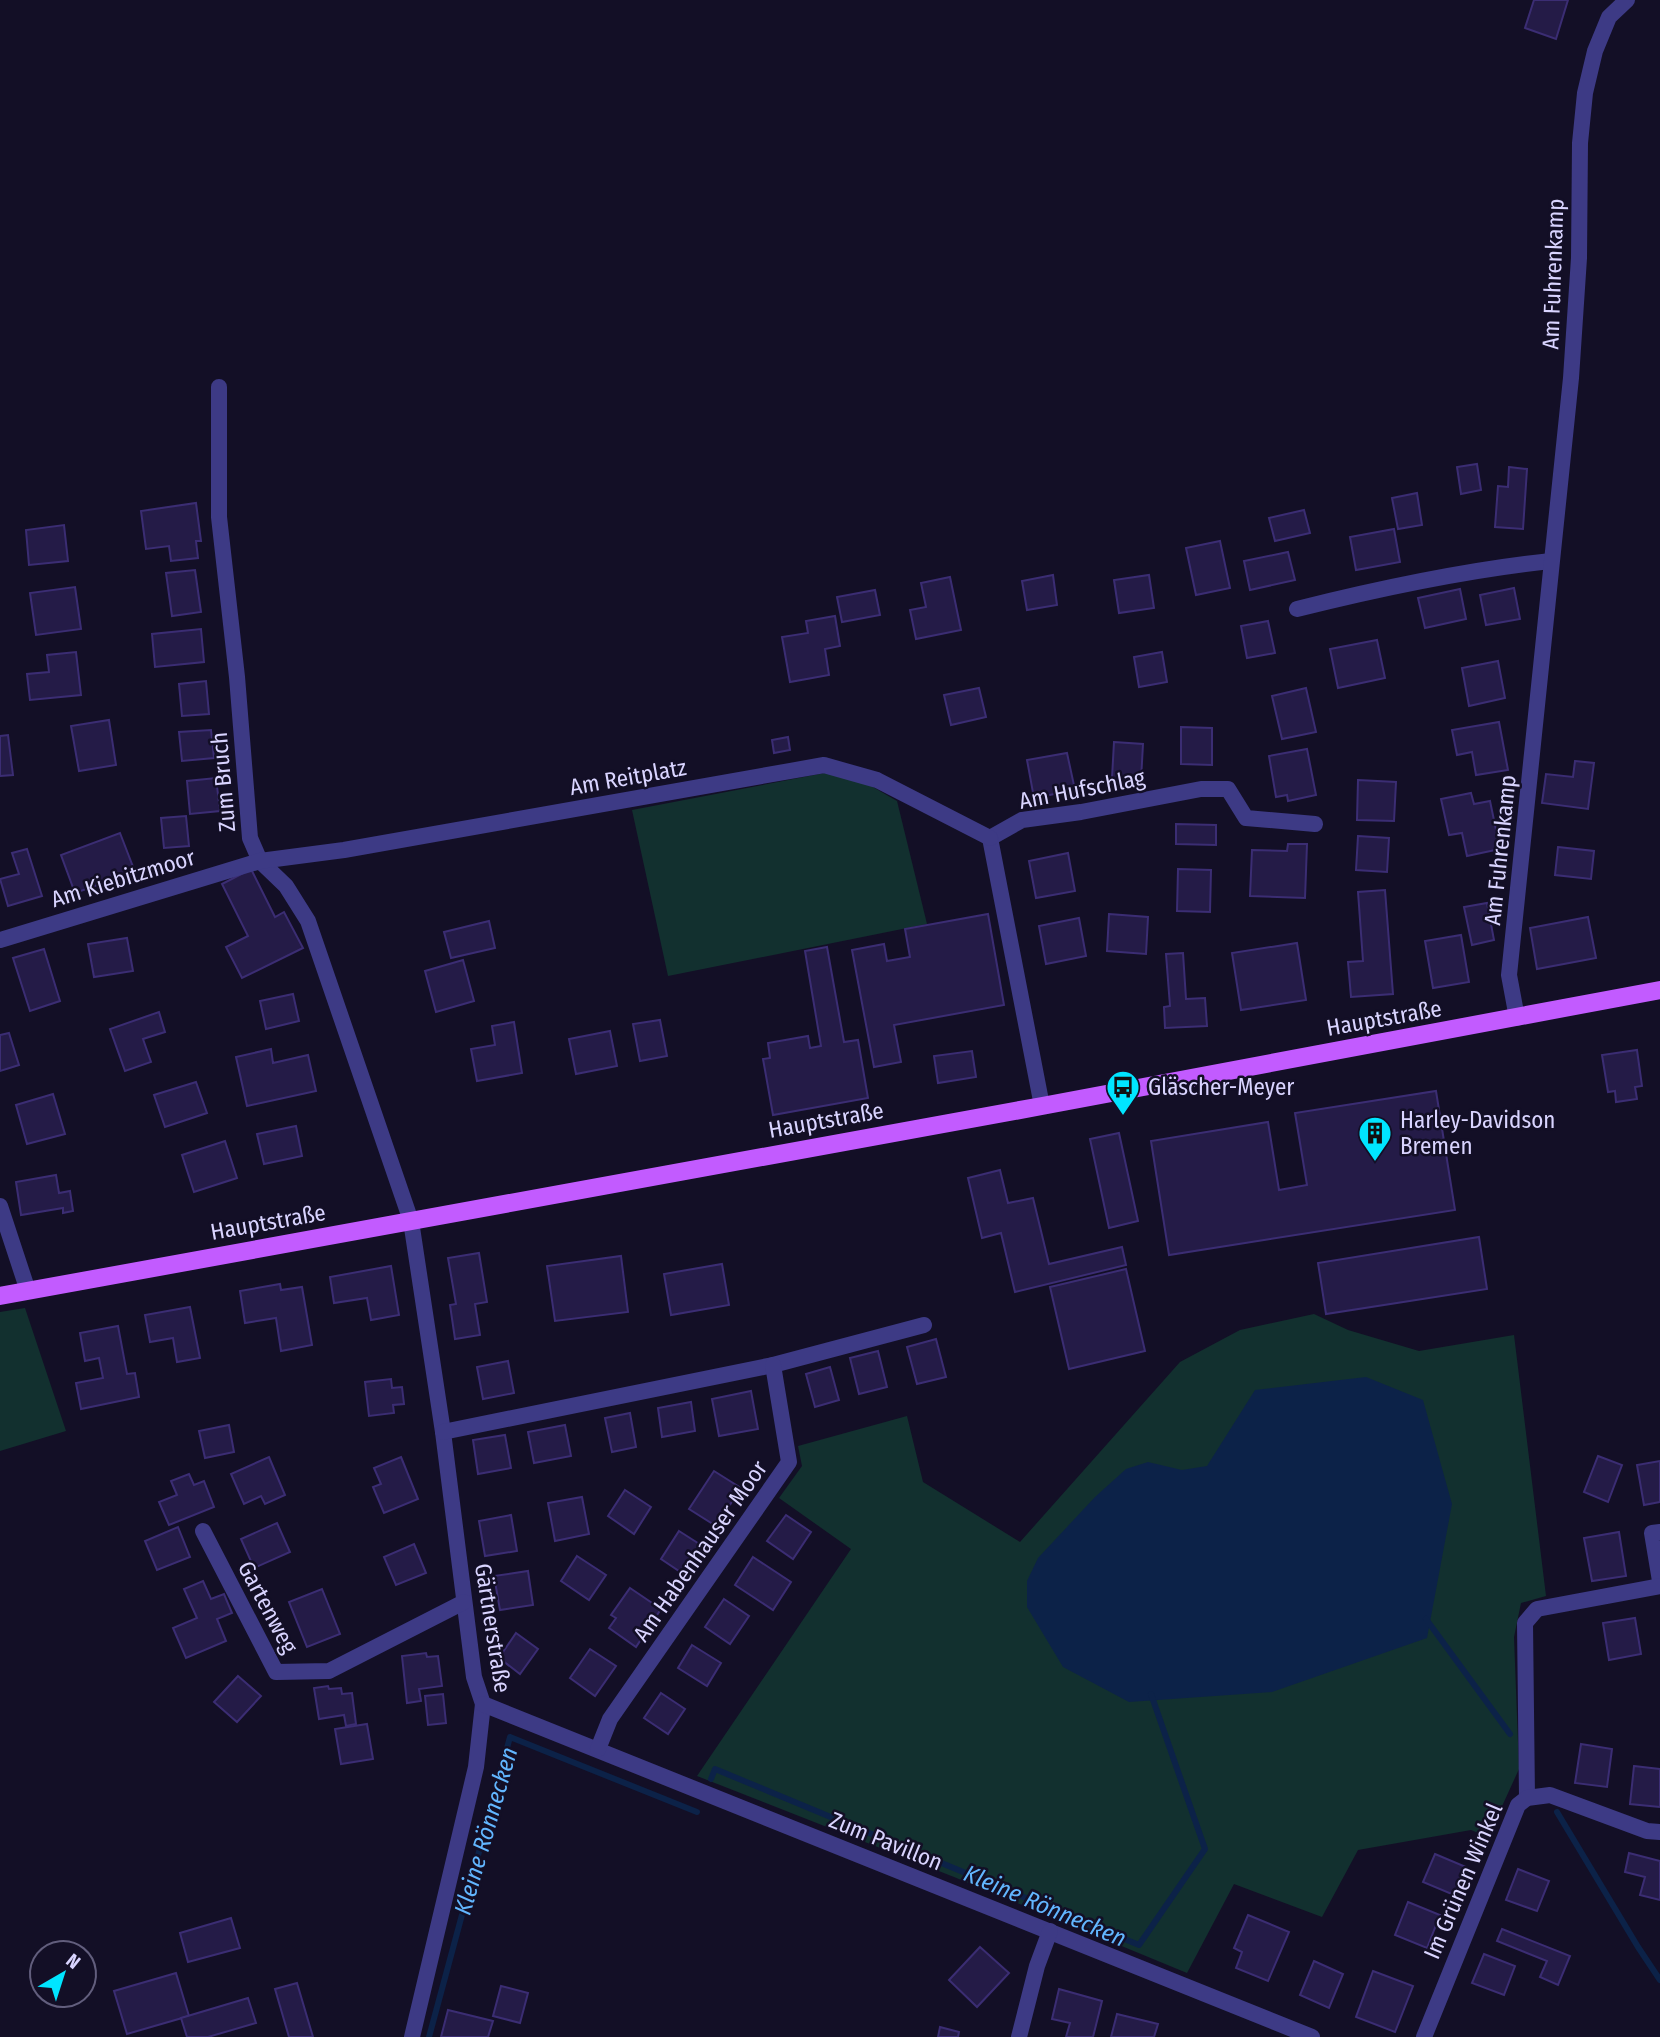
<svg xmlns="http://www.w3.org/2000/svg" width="1660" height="2037" font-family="'Fira Sans Condensed',sans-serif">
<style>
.green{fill:#12302f}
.water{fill:#0c2248}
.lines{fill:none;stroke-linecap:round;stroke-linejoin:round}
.stream{stroke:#0c2248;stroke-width:6}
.building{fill:#241b47;stroke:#3b2d73;stroke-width:2}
.minor{stroke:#3d3a85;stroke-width:16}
.primary{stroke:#c25bff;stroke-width:18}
.labels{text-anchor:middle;stroke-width:5;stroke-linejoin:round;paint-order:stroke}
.street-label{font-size:23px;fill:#d9d4ff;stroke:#130f26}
.poi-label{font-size:23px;fill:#d9d4ff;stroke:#130f26;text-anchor:start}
.water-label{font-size:24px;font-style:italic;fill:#62b6ff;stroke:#130f26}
</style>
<rect width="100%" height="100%" fill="#130f26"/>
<g class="green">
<path d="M 830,772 L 866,783 L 897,801 L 927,924 L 668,976 L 632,810 Z"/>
<path d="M 25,1308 L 66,1431 L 0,1451 L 0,1312 Z"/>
<path d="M 1314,1314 L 1348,1330 L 1419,1351 L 1514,1335 L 1546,1596 L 1521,1603 L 1514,1637 L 1519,1769 L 1488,1837 L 1471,1830 L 1358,1850 L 1322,1917 L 1234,1884 L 1187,1973 L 954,1877 L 697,1776 L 851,1549 L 779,1498 L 802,1466 L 798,1446 L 907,1416 L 923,1482 L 1020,1542 L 1180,1362 L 1240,1330 Z"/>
</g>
<path class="water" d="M 1366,1377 L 1423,1400 L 1452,1504 L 1427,1638 L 1272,1692 L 1129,1702 L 1063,1667 L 1027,1607 L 1027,1581 L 1038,1558 L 1095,1497 L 1126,1469 L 1148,1462 L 1182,1470 L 1207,1466 L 1255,1390 Z"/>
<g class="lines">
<g class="stream">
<path d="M 1426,1619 L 1510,1734"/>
<path d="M 711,1779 L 715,1769 L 1139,1945 L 1205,1849 L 1151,1694"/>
<path d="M 1557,1812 L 1638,1947 L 1660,1980"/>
<path d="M 429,2037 L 510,1737 L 697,1812"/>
</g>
</g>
<g class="building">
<path d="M 1534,0 L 1568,0 L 1556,39 L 1525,28 Z"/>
<path d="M 1477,464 L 1481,490 L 1461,494 L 1457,467 Z"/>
<path d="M 1509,467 L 1527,469 L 1523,529 L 1495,527 L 1498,486 L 1508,487 Z"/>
<path d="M 1417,493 L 1422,525 L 1398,529 L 1392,498 Z"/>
<path d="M 196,503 L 201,541 L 196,541 L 198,558 L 171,561 L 169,546 L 146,549 L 141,511 Z"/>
<path d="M 1304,510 L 1310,533 L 1275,541 L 1269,518 Z"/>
<path d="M 64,525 L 68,561 L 29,565 L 26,530 Z"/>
<path d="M 1394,529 L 1400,562 L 1356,570 L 1350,537 Z"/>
<path d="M 1220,541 L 1230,588 L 1196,595 L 1186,548 Z"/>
<path d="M 1288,552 L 1295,580 L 1250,590 L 1244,561 Z"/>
<path d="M 195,570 L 201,612 L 172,616 L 166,573 Z"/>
<path d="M 1053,575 L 1057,605 L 1027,610 L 1022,581 Z"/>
<path d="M 1149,575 L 1154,608 L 1119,613 L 1114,580 Z"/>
<path d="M 950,577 L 961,630 L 916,639 L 910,610 L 926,607 L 921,583 Z"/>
<path d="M 75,587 L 81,629 L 36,635 L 30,593 Z"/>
<path d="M 1514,588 L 1520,619 L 1486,625 L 1480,595 Z"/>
<path d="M 1460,589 L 1466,619 L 1425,628 L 1418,598 Z"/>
<path d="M 875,590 L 880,615 L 842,622 L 837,597 Z"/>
<path d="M 835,616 L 840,646 L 825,649 L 829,675 L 790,682 L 782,637 L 808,633 L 806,621 Z"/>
<path d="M 1268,621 L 1275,653 L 1247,658 L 1241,626 Z"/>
<path d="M 201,629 L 204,662 L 155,667 L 152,634 Z"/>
<path d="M 1377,640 L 1385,678 L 1338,688 L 1330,649 Z"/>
<path d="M 76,652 L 81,695 L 30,700 L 27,674 L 49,672 L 47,655 Z"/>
<path d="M 1162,652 L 1167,682 L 1139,687 L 1134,657 Z"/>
<path d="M 1498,661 L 1505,698 L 1469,706 L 1462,668 Z"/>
<path d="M 206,681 L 209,714 L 182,716 L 179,684 Z"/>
<path d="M 979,688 L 986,717 L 951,725 L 944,695 Z"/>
<path d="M 1306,688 L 1316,732 L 1282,739 L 1272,696 Z"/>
<path d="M 109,720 L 116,765 L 79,771 L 71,726 Z"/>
<path d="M 1499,722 L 1508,770 L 1476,775 L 1472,752 L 1457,755 L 1452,730 Z"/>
<path d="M 1181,727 L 1212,728 L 1212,765 L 1181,764 Z"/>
<path d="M 211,730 L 214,758 L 182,761 L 179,732 Z"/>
<path d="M 8,735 L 13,775 L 0,776 L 0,736 Z"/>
<path d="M 788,737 L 790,750 L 774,753 L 772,740 Z"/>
<path d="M 1114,742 L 1143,744 L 1141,780 L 1112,778 Z"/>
<path d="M 1307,749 L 1316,795 L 1288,801 L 1287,795 L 1276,797 L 1269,756 Z"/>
<path d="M 1067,753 L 1075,790 L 1034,798 L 1027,760 Z"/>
<path d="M 1575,761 L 1594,763 L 1588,809 L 1542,803 L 1546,774 L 1573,777 Z"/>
<path d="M 216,778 L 220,811 L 190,814 L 187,781 Z"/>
<path d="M 1358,780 L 1396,782 L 1394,821 L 1357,820 Z"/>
<path d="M 1471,793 L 1474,804 L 1490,801 L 1500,849 L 1467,856 L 1462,833 L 1449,835 L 1441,799 Z"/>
<path d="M 186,816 L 189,846 L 164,848 L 161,818 Z"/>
<path d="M 1176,824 L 1216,825 L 1216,845 L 1176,844 Z"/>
<path d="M 120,833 L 135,872 L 75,893 L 61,855 Z"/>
<path d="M 1358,836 L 1389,838 L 1387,872 L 1356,870 Z"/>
<path d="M 1288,844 L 1307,844 L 1305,898 L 1250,896 L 1252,850 L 1287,851 Z"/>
<path d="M 1558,847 L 1594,851 L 1591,879 L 1555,875 Z"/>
<path d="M 27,849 L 42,896 L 8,906 L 0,879 L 19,874 L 12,853 Z"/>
<path d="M 1068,853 L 1075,891 L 1036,898 L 1029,861 Z"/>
<path d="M 251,869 L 275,917 L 284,912 L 303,948 L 242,978 L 226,947 L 248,936 L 222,884 Z"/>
<path d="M 1178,869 L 1211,870 L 1210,912 L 1177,911 Z"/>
<path d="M 1385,890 L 1393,994 L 1351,997 L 1348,962 L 1363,961 L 1358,892 Z"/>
<path d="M 1487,903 L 1494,940 L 1472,945 L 1464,907 Z"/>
<path d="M 988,914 L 1004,1005 L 894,1025 L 901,1062 L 874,1067 L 852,950 L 884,944 L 887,961 L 910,957 L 905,929 Z"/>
<path d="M 1109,914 L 1148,917 L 1146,954 L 1107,951 Z"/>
<path d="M 1588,917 L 1596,958 L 1537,969 L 1530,928 Z"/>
<path d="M 1079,918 L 1086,956 L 1046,964 L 1039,926 Z"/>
<path d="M 489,921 L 495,948 L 451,958 L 444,932 Z"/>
<path d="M 1461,935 L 1469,982 L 1433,988 L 1425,941 Z"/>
<path d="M 127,938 L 133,971 L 94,977 L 88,944 Z"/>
<path d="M 1297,943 L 1306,1000 L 1241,1010 L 1232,953 Z"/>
<path d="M 827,947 L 844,1042 L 858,1040 L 868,1098 L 773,1115 L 763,1059 L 770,1058 L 768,1043 L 808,1036 L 810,1048 L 821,1046 L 805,951 Z"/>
<path d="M 44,949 L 60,1001 L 30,1011 L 13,958 Z"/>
<path d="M 1183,953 L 1186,999 L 1205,998 L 1207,1026 L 1165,1028 L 1164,1007 L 1170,1006 L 1166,954 Z"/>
<path d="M 463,960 L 474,1001 L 436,1012 L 425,971 Z"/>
<path d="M 293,994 L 299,1021 L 266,1029 L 260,1001 Z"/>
<path d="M 159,1012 L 165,1032 L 143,1039 L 151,1062 L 125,1071 L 110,1029 Z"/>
<path d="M 660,1020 L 667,1056 L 640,1061 L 633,1024 Z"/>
<path d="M 514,1022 L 522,1073 L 477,1081 L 471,1049 L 495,1045 L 492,1026 Z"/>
<path d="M 610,1031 L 617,1066 L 576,1074 L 569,1039 Z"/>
<path d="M 9,1033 L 19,1065 L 0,1071 L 0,1035 Z"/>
<path d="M 271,1049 L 273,1063 L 308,1055 L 316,1091 L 247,1106 L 236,1057 Z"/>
<path d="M 1637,1050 L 1642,1086 L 1635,1087 L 1637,1099 L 1616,1102 L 1615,1091 L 1608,1092 L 1602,1055 Z"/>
<path d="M 972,1051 L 976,1077 L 938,1083 L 934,1056 Z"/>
<path d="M 196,1082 L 207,1113 L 165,1127 L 154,1095 Z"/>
<path d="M 1436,1091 L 1455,1210 L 1169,1255 L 1151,1141 L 1268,1122 L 1279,1190 L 1307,1185 L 1295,1113 Z"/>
<path d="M 53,1094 L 65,1134 L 27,1144 L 16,1105 Z"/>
<path d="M 296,1126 L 302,1156 L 264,1164 L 257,1134 Z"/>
<path d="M 1119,1133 L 1138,1221 L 1109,1228 L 1090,1139 Z"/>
<path d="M 225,1141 L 237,1178 L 194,1192 L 182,1155 Z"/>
<path d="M 1000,1170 L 1008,1203 L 1033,1198 L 1049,1264 L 1122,1247 L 1126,1265 L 1015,1292 L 1001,1233 L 982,1238 L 968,1178 Z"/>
<path d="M 56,1175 L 59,1193 L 70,1191 L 73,1211 L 63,1213 L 63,1208 L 21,1215 L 16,1182 Z"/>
<path d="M 1479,1237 L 1487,1289 L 1326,1314 L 1318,1263 Z"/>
<path d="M 479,1253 L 487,1302 L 475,1304 L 480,1335 L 455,1339 L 450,1305 L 456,1304 L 448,1258 Z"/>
<path d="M 621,1256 L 628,1312 L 555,1321 L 547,1266 Z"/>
<path d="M 722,1264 L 729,1305 L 671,1315 L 664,1274 Z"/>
<path d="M 391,1266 L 399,1315 L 371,1320 L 367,1298 L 334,1303 L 330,1277 Z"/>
<path d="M 1126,1269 L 1145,1351 L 1069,1369 L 1050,1287 Z"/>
<path d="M 280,1284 L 281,1290 L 302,1287 L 312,1345 L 281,1351 L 276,1318 L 245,1323 L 240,1291 Z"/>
<path d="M 190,1307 L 200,1358 L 177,1362 L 173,1338 L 150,1342 L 145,1315 Z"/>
<path d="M 118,1326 L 127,1374 L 135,1373 L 139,1397 L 81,1409 L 76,1383 L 103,1378 L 99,1358 L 85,1361 L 80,1333 Z"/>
<path d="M 936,1339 L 946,1377 L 917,1384 L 907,1347 Z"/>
<path d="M 878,1351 L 887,1387 L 859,1394 L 850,1358 Z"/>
<path d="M 508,1361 L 514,1393 L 483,1399 L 477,1367 Z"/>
<path d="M 830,1367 L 839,1400 L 815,1407 L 806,1374 Z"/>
<path d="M 391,1379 L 392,1388 L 402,1387 L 404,1404 L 393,1405 L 394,1413 L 369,1416 L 365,1382 Z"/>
<path d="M 751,1391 L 758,1429 L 719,1436 L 712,1399 Z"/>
<path d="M 691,1402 L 695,1431 L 662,1437 L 658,1408 Z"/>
<path d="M 630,1413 L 636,1447 L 612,1452 L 605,1418 Z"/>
<path d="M 229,1425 L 234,1452 L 205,1458 L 199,1431 Z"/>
<path d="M 565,1425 L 571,1456 L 534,1463 L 528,1432 Z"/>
<path d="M 505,1435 L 511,1468 L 478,1474 L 473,1440 Z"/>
<path d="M 1598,1456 L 1622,1465 L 1608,1502 L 1584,1492 Z"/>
<path d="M 269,1457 L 285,1495 L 265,1504 L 261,1496 L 244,1504 L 231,1474 Z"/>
<path d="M 401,1457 L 418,1499 L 384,1513 L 373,1487 L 381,1484 L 374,1468 Z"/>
<path d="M 1660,1461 L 1660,1502 L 1644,1505 L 1637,1465 Z"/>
<path d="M 714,1471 L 741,1488 L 716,1526 L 689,1509 Z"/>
<path d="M 189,1474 L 194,1485 L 204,1481 L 214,1507 L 169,1525 L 159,1502 L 177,1495 L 171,1481 Z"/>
<path d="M 625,1490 L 651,1507 L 634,1534 L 608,1516 Z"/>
<path d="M 582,1497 L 589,1534 L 555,1541 L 548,1503 Z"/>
<path d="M 511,1515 L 517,1551 L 485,1556 L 479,1521 Z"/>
<path d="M 786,1515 L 811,1532 L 793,1559 L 767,1541 Z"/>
<path d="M 277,1523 L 290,1552 L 254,1568 L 241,1539 Z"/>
<path d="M 178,1527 L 190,1557 L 157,1570 L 145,1541 Z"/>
<path d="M 679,1531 L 704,1547 L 685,1575 L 661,1559 Z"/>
<path d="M 1619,1532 L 1626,1576 L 1592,1581 L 1584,1538 Z"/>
<path d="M 414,1544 L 426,1573 L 396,1585 L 384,1557 Z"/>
<path d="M 577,1556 L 606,1575 L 589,1600 L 561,1581 Z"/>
<path d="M 753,1557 L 791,1582 L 773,1610 L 735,1585 Z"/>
<path d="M 528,1571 L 533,1605 L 500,1610 L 494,1576 Z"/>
<path d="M 203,1581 L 211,1599 L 224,1594 L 232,1613 L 217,1619 L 226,1641 L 186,1658 L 173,1628 L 197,1618 L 184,1589 Z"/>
<path d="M 630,1588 L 661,1609 L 636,1647 L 609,1628 L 616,1618 L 611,1615 Z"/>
<path d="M 322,1589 L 340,1634 L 307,1647 L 289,1602 Z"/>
<path d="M 724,1599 L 749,1616 L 730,1644 L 705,1627 Z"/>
<path d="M 1635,1618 L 1641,1654 L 1609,1660 L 1603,1623 Z"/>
<path d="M 516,1633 L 538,1649 L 520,1674 L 499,1658 Z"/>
<path d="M 692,1645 L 721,1663 L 707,1686 L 678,1668 Z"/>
<path d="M 590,1649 L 616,1666 L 595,1696 L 570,1678 Z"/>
<path d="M 426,1653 L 427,1657 L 438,1656 L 442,1686 L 419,1689 L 421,1701 L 407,1703 L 402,1656 Z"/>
<path d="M 238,1676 L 261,1696 L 237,1722 L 214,1702 Z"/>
<path d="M 328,1686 L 329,1689 L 341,1688 L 342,1694 L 352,1693 L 356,1724 L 346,1726 L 344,1715 L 319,1719 L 314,1688 Z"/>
<path d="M 661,1693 L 685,1709 L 668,1734 L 644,1718 Z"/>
<path d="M 443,1694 L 446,1723 L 428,1725 L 425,1696 Z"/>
<path d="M 367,1724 L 373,1759 L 341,1764 L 335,1729 Z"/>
<path d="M 1581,1744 L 1612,1749 L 1607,1787 L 1575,1783 Z"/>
<path d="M 1634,1766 L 1660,1769 L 1660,1807 L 1630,1804 Z"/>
<path d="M 1629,1853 L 1660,1861 L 1660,1900 L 1640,1895 L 1645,1877 L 1625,1872 Z"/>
<path d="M 1435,1854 L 1466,1867 L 1454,1895 L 1423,1882 Z"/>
<path d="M 1518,1869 L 1549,1881 L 1537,1911 L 1506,1900 Z"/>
<path d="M 1408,1902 L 1440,1915 L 1427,1948 L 1395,1935 Z"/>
<path d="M 1248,1915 L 1289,1932 L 1268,1981 L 1236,1968 L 1242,1952 L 1234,1948 Z"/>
<path d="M 231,1918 L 240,1948 L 188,1962 L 180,1933 Z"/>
<path d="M 1502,1929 L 1570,1956 L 1558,1985 L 1540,1977 L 1547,1961 L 1497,1941 Z"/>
<path d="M 980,1947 L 1009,1973 L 977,2007 L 949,1980 Z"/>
<path d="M 1484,1954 L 1515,1966 L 1504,1995 L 1472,1983 Z"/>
<path d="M 1314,1961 L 1343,1974 L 1329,2008 L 1300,1995 Z"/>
<path d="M 1373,1971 L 1413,1986 L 1395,2032 L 1356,2017 Z"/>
<path d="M 176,1973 L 189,2016 L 127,2034 L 114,1991 Z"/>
<path d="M 297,1983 L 313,2037 L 289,2037 L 275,1989 Z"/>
<path d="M 501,1986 L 528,1993 L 520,2023 L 493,2016 Z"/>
<path d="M 1059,1989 L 1102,2001 L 1093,2037 L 1066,2037 L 1070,2023 L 1052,2019 Z"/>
<path d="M 248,1998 L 256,2023 L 208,2037 L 187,2037 L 181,2018 Z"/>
<path d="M 448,2010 L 493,2021 L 488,2037 L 441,2037 Z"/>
<path d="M 1117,2014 L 1158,2024 L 1154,2037 L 1111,2037 Z"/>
<path d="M 940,2027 L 959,2032 L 958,2037 L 938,2037 Z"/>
</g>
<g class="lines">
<g class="minor">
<path d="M 219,387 L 219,517 L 237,677 L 250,838 L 260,861 L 286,886 L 308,921 L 411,1221 L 443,1432 L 474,1677 L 483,1704 L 476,1767 L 412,2037"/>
<path d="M 1297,609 C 1381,588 1465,570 1551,561"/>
<path d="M 990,838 L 1022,820 L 1081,812 L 1201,789 L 1228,789 L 1246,818 L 1315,824"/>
<path d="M 990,838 L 1042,1106"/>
<path d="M 0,940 L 260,861 L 344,850 L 824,765 L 877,780 L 990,838"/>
<path d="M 1517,1018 L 1509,975 L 1571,378 L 1579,258 L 1580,143 L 1585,93 L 1595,51 L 1609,17 L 1627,0"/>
<path d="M 0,1206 L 28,1291"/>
<path d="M 443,1432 L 773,1365 L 924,1325"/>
<path d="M 203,1531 L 276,1672 L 329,1671 L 464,1602"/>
<path d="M 1660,1532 L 1652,1533 L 1660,1581"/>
<path d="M 483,1704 L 1312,2037"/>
<path d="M 598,1749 L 610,1719 L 789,1462 L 773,1365"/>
<path d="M 1527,1798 L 1525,1623 L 1537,1609 L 1660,1586"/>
<path d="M 1019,2037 L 1037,1966 L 1050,1931"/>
<path d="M 1424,2037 L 1518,1805 L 1527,1798 L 1550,1795 L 1647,1831 L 1660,1832"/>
</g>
<path class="primary" d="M 0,1296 L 1042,1106 L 1660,990"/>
</g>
<defs>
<symbol id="bus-pin" viewBox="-11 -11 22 30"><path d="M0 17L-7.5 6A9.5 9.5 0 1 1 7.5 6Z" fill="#00e5ff" stroke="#130f26"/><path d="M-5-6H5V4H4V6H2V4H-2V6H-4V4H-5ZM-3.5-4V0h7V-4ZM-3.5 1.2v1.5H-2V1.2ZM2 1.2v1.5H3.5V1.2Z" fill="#111"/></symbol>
<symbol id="building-pin" viewBox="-11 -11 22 30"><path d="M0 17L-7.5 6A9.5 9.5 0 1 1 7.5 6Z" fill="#00e5ff" stroke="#130f26"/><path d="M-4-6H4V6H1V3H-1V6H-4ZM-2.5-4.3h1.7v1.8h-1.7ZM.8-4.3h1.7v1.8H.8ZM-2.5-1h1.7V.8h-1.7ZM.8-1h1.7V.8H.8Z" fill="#111"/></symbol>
</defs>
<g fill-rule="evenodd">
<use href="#bus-pin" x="1104" y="1068" width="38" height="52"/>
<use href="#building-pin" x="1356" y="1114" width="38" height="52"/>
</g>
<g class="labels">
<g class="street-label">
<text transform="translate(1553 274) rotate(-88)" y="8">Am Fuhrenkamp</text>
<text transform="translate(628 777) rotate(-10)" y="8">Am Reitplatz</text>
<text transform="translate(223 782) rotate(-95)" y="8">Zum Bruch</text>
<text transform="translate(1082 789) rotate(-11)" y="8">Am Hufschlag</text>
<text transform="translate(1500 850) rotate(-84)" y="8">Am Fuhrenkamp</text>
<text transform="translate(123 878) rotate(-17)" y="8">Am Kiebitzmoor</text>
<text transform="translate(1384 1018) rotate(-10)" y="8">Hauptstraße</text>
<text transform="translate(826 1120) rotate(-10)" y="8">Hauptstraße</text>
<text transform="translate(268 1222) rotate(-10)" y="8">Hauptstraße</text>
<text transform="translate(700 1551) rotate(-55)" y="8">Am Habenhauser Moor</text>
<text transform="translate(268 1607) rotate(62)" y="8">Gartenweg</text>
<text transform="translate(493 1628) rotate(81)" y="8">Gärtnerstraße</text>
<text transform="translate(886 1841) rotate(22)" y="8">Zum Pavillon</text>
<text transform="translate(1463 1881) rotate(-67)" y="8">Im Grünen Winkel</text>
</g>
<g class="poi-label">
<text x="1148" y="1095">Gläscher-Meyer</text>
<text x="1400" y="1128">Harley-Davidson<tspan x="1400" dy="26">Bremen</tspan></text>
</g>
<g class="water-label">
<text transform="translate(486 1831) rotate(-74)" y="8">Kleine Rönnecken</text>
<text transform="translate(1045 1906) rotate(23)" y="8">Kleine Rönnecken</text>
</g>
</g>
<g transform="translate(63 1974) rotate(39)"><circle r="33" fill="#130f26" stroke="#625e7d" stroke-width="2"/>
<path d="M0-5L12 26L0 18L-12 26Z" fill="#00e5ff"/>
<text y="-10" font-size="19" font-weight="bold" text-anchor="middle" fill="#d9d4ff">N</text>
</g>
</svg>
